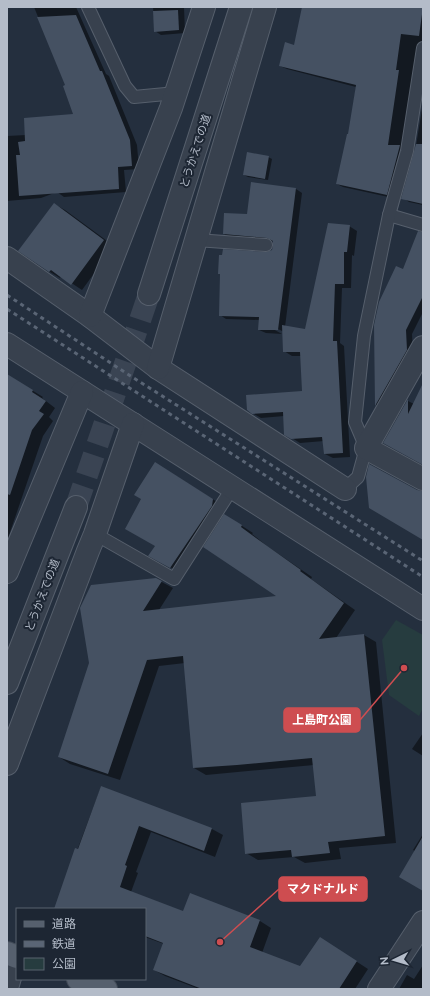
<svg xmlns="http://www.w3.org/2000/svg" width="430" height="996" font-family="Raleway,'Noto Sans JP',sans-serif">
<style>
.green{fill:#263c3f}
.shadow{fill:#0007}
.building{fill:#455162}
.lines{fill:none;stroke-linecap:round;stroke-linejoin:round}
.tertiary-tunnel{stroke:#3a4453;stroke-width:22;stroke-dasharray:22 11;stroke-linecap:butt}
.service-casing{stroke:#565f6c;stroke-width:14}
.minor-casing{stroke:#565f6c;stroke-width:24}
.tertiary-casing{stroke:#565f6c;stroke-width:24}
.primary-casing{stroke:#414a57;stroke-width:24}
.service{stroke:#38414e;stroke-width:12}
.minor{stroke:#38414e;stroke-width:22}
.tertiary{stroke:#38414e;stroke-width:22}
.primary{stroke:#56606e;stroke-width:22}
.rail{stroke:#5a6575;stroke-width:3;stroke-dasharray:4 4;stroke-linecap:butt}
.labels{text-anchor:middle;stroke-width:4;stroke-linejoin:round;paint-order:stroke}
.street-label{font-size:11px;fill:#b4bcc9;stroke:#1d2633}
.leader{fill:none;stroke:#ce4d50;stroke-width:1.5}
.callout-dot{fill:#ce4d50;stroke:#1d2633;stroke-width:1.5}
.callout{fill:#ce4d50;stroke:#ce4d50;stroke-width:1.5}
.callout-label{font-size:12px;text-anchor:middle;font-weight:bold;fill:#fff}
</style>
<rect width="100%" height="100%" fill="#242f3e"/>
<path class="green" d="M 396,620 L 423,635 L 423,708 L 419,716 L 389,695 L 382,640 Z"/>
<g class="shadow">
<path d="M 34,7 L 76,7 L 106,74 L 109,76 L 137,145 L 139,169 L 124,170 L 126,192 L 64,197 L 57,192 L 41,198 L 7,201 L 7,136 L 26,135 L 75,115 L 66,86 Z"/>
<path d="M 153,7 L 184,7 L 185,33 L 161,35 L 155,31 Z"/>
<path d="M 303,7 L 423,7 L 423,49 L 393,198 L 343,187 L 337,184 L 349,136 L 356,87 L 287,69 L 280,66 L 295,46 Z"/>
<path d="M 423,103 L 423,205 L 409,202 L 403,198 L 415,152 Z"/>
<path d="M 268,157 L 272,159 L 268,180 L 248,177 L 244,175 Z"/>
<path d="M 252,183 L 296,189 L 302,193 L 285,327 L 306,330 L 349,226 L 357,231 L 354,256 L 352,255 L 351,288 L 342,288 L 340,343 L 344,346 L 350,457 L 333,458 L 325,454 L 324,441 L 300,443 L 292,438 L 284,416 L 261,418 L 247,410 L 303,392 L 301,356 L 292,356 L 284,351 L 284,332 L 274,327 L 273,329 L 282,334 L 266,333 L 259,330 L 260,320 L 226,319 L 220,315 L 221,275 L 219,273 L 273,250 L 273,241 L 231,238 L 224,234 L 248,215 Z"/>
<path d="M 54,204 L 65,210 L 114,246 L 82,290 L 61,276 L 60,278 L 50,272 L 20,251 Z"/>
<path d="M 423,244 L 423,312 L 412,334 L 413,354 L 382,409 L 376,406 L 375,325 L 403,271 Z"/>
<path d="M 7,375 L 43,397 L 42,398 L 55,408 L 49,417 L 53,421 L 43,436 L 7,541 Z"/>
<path d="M 423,385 L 423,464 L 384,443 L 408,401 L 414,404 Z"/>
<path d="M 165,469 L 222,505 L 180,573 L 150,555 L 156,545 Z"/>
<path d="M 236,522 L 253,533 L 252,534 L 267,546 L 312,577 L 311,579 L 355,610 L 336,638 L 364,635 L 376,642 L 396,843 L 339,848 L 341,859 L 305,863 L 294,857 L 258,860 L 246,853 L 317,797 L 314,765 L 206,775 L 194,768 L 185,663 L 159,666 L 120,780 L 70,764 L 59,757 L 156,579 L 173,588 L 159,610 L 279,597 Z"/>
<path d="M 423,733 L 423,756 L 412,749 Z"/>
<path d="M 101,787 L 212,829 L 223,835 L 215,857 L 151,832 L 136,872 L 138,873 L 131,892 L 184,912 L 190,894 L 260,921 L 271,928 L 262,953 L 301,968 L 331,945 L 368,969 L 355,989 L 199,989 L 165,976 L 154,970 L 164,944 L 145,937 L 145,909 L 55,909 Z"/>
<path d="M 423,834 L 423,890 L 415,851 L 413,850 Z"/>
<path d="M 423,965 L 423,989 L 399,989 L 407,975 L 414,979 Z"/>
</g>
<g class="building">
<path d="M 302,7 L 423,7 L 419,36 L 401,34 L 396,70 L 399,70 L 388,145 L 400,145 L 387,195 L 336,184 L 347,134 L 348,134 L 356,85 L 279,66 L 285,42 L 294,45 Z"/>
<path d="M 178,10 L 179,30 L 154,32 L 153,11 Z"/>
<path d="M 76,15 L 100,71 L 102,71 L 130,140 L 132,166 L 118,167 L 119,189 L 19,196 L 16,155 L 20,155 L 18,142 L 25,141 L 24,118 L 73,114 L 63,86 L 65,85 L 37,17 Z"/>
<path d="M 416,144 L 423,144 L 423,204 L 401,199 Z"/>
<path d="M 247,152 L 269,156 L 265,179 L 243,175 Z"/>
<path d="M 251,182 L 296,188 L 278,330 L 258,330 L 259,317 L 219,316 L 220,274 L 218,274 L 219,255 L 222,255 L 223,249 L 266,252 L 272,250 L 273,246 L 273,241 L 267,238 L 223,234 L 224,213 L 247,214 Z"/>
<path d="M 54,203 L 104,240 L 71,285 L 51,270 L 49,272 L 18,251 Z"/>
<path d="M 328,223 L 350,225 L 347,252 L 344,252 L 344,284 L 335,284 L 333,341 L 337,341 L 343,453 L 324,454 L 322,437 L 291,439 L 284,435 L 283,412 L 252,414 L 247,410 L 246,395 L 302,391 L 300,352 L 283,352 L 282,325 L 305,329 Z"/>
<path d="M 418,231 L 423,232 L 423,296 L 406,330 L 407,350 L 375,406 L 374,325 L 379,302 L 396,266 L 403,269 Z"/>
<path d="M 7,374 L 33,390 L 32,392 L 46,401 L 39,411 L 44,414 L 32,430 L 10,495 L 7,494 Z"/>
<path d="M 423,383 L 423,465 L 383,443 L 408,399 L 408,414 Z"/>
<path d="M 155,462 L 213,499 L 212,506 L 170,568 L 148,556 L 155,546 L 125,529 L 141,499 L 134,495 Z"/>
<path d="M 369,464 L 417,490 L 423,491 L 423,540 L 369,508 L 366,477 Z"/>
<path d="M 224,514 L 242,525 L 241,527 L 256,538 L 301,570 L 300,571 L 344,603 L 319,639 L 364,634 L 385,836 L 328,842 L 330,853 L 292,857 L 291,850 L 245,854 L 241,803 L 316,796 L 312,758 L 237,765 L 237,763 L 237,765 L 193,768 L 183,656 L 147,660 L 108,774 L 58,757 L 89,663 L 80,608 L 91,585 L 156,578 L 162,581 L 143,611 L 276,596 L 203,547 Z"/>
<path d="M 101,786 L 212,828 L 204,851 L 139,826 L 125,865 L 127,866 L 120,887 L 183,911 L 190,893 L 260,920 L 250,947 L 300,966 L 320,937 L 357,961 L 339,989 L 202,989 L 153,970 L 163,943 L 145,936 L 145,909 L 54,909 L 75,848 L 78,849 Z"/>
<path d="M 423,836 L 423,891 L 399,877 Z"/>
</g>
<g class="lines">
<path class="tertiary-tunnel" d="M 76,507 L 149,294"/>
<defs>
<g id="service">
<path d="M 88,7 L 125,86 L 134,97 L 176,93"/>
<path d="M 389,215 L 423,225"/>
<path d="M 196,240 L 266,245"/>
<path d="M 345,489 L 358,477 L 366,448 L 355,422 L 364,336 L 389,215 L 407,151 L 423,48"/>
<path d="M 95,534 L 174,579 L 233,487"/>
</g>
<g id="minor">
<path d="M 7,258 L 90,316 L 158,368 L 345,489"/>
<path d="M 7,344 L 423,609"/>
<path d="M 423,347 L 366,448 L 423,479"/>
<path d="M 7,988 L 16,957"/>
<path d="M 379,989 L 423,922"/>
</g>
<g id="tertiary">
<path d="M 149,294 L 241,7"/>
<path d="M 90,316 L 171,108 L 204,7"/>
<path d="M 158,368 L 265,7"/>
<path d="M 7,572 L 82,392"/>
<path d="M 7,683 L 76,507"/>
<path d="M 7,764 L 88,551 L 95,534 L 133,424"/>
</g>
<g id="primary">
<path d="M 7,953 L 17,957"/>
<path d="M 78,979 L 106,989"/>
</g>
</defs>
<use href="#service" class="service-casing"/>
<use href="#minor" class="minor-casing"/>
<use href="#tertiary" class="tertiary-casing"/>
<use href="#primary" class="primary-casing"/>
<use href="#service" class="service"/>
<use href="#minor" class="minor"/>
<use href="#tertiary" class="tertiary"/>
<use href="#primary" class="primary"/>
<g class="rail">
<path d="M 7,295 L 129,375 L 423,561"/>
<path d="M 7,309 L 423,577"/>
</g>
</g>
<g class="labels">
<g class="street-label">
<text transform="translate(195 151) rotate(-72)" y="4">とうかえでの道</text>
<text transform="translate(42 595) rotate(-69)" y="4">とうかえでの道</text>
</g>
</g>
<path class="leader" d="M404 668L360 720M220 942L279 889"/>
<g class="callout-dot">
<circle cx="404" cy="668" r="4"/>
<circle cx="220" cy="942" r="4"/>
</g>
<g class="callout">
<rect x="284" y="708" width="76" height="24" rx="4"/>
<rect x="279" y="877" width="88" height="24" rx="4"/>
</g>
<g class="callout-label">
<text x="322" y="724">上島町公園</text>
<text x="323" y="893">マクドナルド</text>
</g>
<rect width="430" height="996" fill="none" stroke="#b4bcc9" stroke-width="16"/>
<rect x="16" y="908" width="130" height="72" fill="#1d2633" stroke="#59626f"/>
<rect x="24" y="921" width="20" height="6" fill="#56606e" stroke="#59626f"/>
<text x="52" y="928" font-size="12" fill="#b4bcc9">道路</text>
<rect x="24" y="941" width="20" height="6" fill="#5a6575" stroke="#59626f"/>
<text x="52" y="948" font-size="12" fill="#b4bcc9">鉄道</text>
<rect x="24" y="958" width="20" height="12" fill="#263c3f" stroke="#59626f"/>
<text x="52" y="968" font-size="12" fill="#b4bcc9">公園</text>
<g transform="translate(394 960) rotate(265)" stroke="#1d2633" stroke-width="3" paint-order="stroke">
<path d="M0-3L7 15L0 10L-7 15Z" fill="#b4bcc9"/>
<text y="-6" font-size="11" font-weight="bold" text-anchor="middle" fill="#b4bcc9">N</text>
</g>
</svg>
